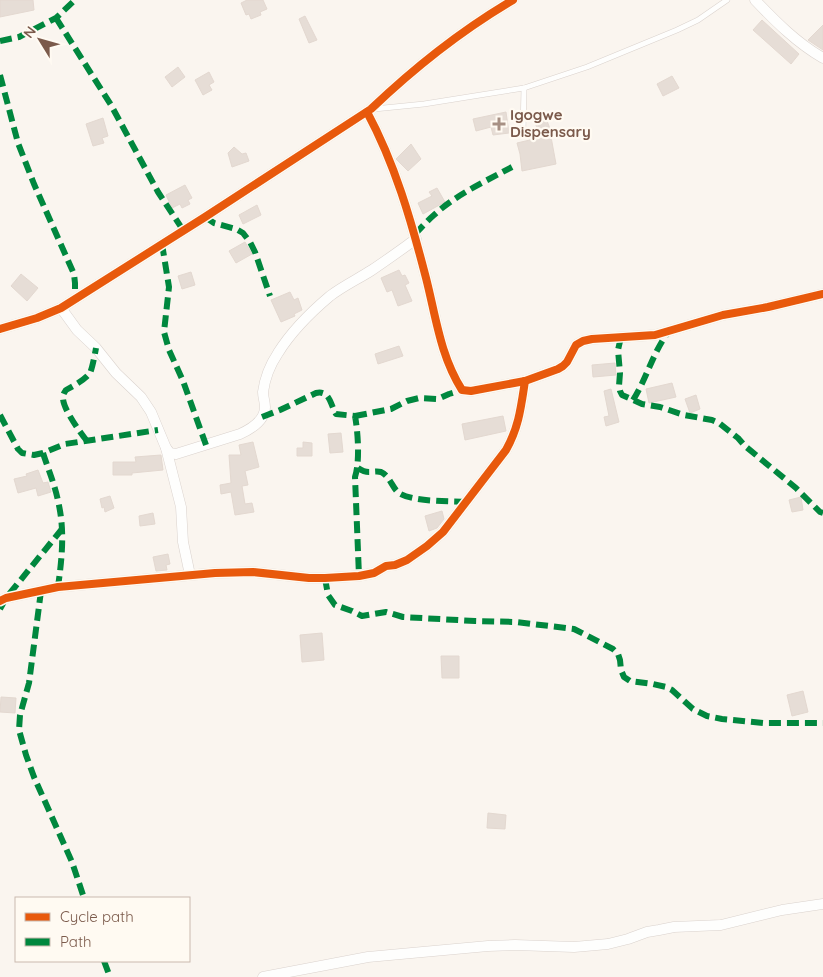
<svg xmlns="http://www.w3.org/2000/svg" width="823" height="977" font-family="Quicksand,sans-serif">
<style>
.building{fill:#e6ddd6;stroke:#e3d8d0}
.lines{fill:none;stroke-linecap:round;stroke-linejoin:round}
.service-casing{stroke:#dad2cd;stroke-width:6}
.minor-casing{stroke:#dad2cd;stroke-width:11}
.service{stroke:#fefefd;stroke-width:5}
.minor{stroke:#fefefd;stroke-width:10}
.quiet{stroke:#00873e;stroke-width:6;stroke-dasharray:12 6;stroke-linecap:butt}
.cycleway-casing{stroke:#fffaf2;stroke-width:11}
.cycleway{stroke:#e8590c;stroke-width:8}
.poi-dot{fill:#a79084;stroke:#fffaf2;stroke-width:2}
.labels{text-anchor:middle;stroke-width:4.5;stroke-linejoin:round;paint-order:stroke}
.poi-label{font-size:15px;font-weight:bold;fill:#7b5a4b;stroke:#fffaf2;text-anchor:start}
</style>
<rect width="100%" height="100%" fill="#faf5ef"/>
<g class="building">
<path d="M 0,0 L 33,0 L 34,10 L 0,17 Z"/>
<path d="M 247,0 L 263,0 L 267,9 L 260,12 L 261,15 L 251,19 L 249,14 L 246,15 L 241,3 Z"/>
<path d="M 305,16 L 317,40 L 309,43 L 299,19 Z"/>
<path d="M 762,20 L 799,54 L 791,64 L 753,30 Z"/>
<path d="M 823,25 L 823,50 L 808,40 Z"/>
<path d="M 178,67 L 185,77 L 172,87 L 165,77 Z"/>
<path d="M 209,72 L 214,82 L 209,85 L 212,90 L 203,95 L 195,80 Z"/>
<path d="M 672,76 L 679,88 L 663,96 L 657,84 Z"/>
<path d="M 543,111 L 549,126 L 556,164 L 522,171 L 520,154 L 517,143 L 534,139 L 533,134 L 539,133 L 532,115 Z"/>
<path d="M 506,112 L 509,133 L 493,135 L 491,127 L 476,131 L 473,119 Z"/>
<path d="M 103,118 L 108,136 L 102,138 L 104,143 L 93,146 L 86,124 Z"/>
<path d="M 411,144 L 421,159 L 408,171 L 396,159 Z"/>
<path d="M 234,147 L 242,154 L 246,153 L 249,161 L 232,167 L 228,153 Z"/>
<path d="M 185,185 L 192,198 L 188,200 L 190,204 L 182,208 L 180,204 L 172,208 L 166,195 Z"/>
<path d="M 437,188 L 445,202 L 423,214 L 418,203 L 432,196 L 429,192 Z"/>
<path d="M 257,205 L 261,215 L 243,224 L 239,215 Z"/>
<path d="M 245,242 L 252,254 L 236,263 L 229,251 Z"/>
<path d="M 399,270 L 402,276 L 405,275 L 409,283 L 405,285 L 412,301 L 398,306 L 392,290 L 387,292 L 381,278 Z"/>
<path d="M 191,272 L 195,285 L 182,289 L 178,276 Z"/>
<path d="M 21,274 L 38,288 L 27,301 L 11,286 Z"/>
<path d="M 290,292 L 294,300 L 298,298 L 302,310 L 294,314 L 295,316 L 281,322 L 271,300 Z"/>
<path d="M 399,346 L 403,356 L 378,364 L 375,354 Z"/>
<path d="M 615,363 L 616,375 L 593,377 L 592,365 Z"/>
<path d="M 672,383 L 676,397 L 649,403 L 646,389 Z"/>
<path d="M 611,389 L 619,422 L 606,426 L 604,417 L 609,416 L 604,391 Z"/>
<path d="M 696,395 L 700,409 L 690,413 L 685,399 Z"/>
<path d="M 503,416 L 506,431 L 465,440 L 462,424 Z"/>
<path d="M 341,433 L 343,452 L 330,453 L 328,434 Z"/>
<path d="M 253,442 L 259,467 L 245,471 L 248,485 L 242,486 L 245,504 L 252,503 L 254,512 L 235,515 L 231,492 L 221,494 L 220,485 L 231,483 L 229,455 L 241,455 L 239,445 Z"/>
<path d="M 303,442 L 312,443 L 312,456 L 297,456 L 297,448 L 303,448 Z"/>
<path d="M 161,455 L 163,470 L 132,473 L 132,475 L 113,475 L 113,462 L 136,462 L 135,457 Z"/>
<path d="M 38,470 L 43,483 L 48,482 L 51,492 L 38,496 L 36,488 L 18,493 L 14,479 L 27,476 L 26,474 Z"/>
<path d="M 110,496 L 114,508 L 105,512 L 104,507 L 102,508 L 100,499 Z"/>
<path d="M 801,497 L 803,510 L 792,512 L 789,500 Z"/>
<path d="M 442,511 L 444,519 L 437,528 L 429,531 L 425,516 Z"/>
<path d="M 153,513 L 155,524 L 140,526 L 139,516 Z"/>
<path d="M 168,554 L 170,564 L 166,565 L 167,570 L 156,571 L 153,557 Z"/>
<path d="M 322,633 L 324,660 L 302,662 L 300,635 Z"/>
<path d="M 441,656 L 459,656 L 459,678 L 442,678 Z"/>
<path d="M 803,691 L 808,712 L 792,716 L 787,695 Z"/>
<path d="M 1,697 L 16,698 L 15,713 L 0,712 Z"/>
<path d="M 488,813 L 506,815 L 505,829 L 487,828 Z"/>
</g>
<g class="lines">
<defs>
<g id="service">
<path d="M 374,109 L 424,104 L 524,88 L 587,67 L 677,30 L 698,20 L 727,0"/>
<path d="M 523,132 L 524,88"/>
</g>
<g id="minor">
<path d="M 755,0 C 776,22 797,43 823,58"/>
<path d="M 367,112 C 395,164 411,220 426,278 C 436,317 440,355 462,390 L 471,391 L 525,381 L 558,369 L 563,366 L 567,362 L 576,345 L 583,341 L 592,339 L 655,335 L 723,315 L 768,307 L 823,294"/>
<path d="M 61,308 L 77,330 L 96,348 L 116,373 L 141,397 L 151,412 L 166,448 L 170,453 L 176,454 L 240,434 C 251,429 265,420 265,407 C 265,402 263,397 263,392 C 265,377 270,365 278,353 C 291,332 311,312 330,296 C 343,286 358,279 372,270 C 387,260 402,249 416,239"/>
<path d="M 0,329 L 37,318 L 61,308 L 205,217 L 371,109 C 414,68 462,30 513,0"/>
<path d="M 166,448 L 181,507 L 183,542 L 190,575"/>
<path d="M 0,601 L 6,598 L 58,587 L 215,573 L 253,572 L 309,578 L 325,578 L 359,576 L 374,573 L 386,566 L 395,565 L 407,560 L 427,546 L 443,532 L 506,450 C 519,427 521,407 525,381"/>
<path d="M 263,977 L 368,957 L 488,946 L 515,945 L 574,947 L 608,944 L 628,939 L 647,932 L 659,930 L 674,927 L 721,925 L 782,910 L 823,904"/>
</g>
</defs>
<use href="#service" class="service-casing"/>
<use href="#minor" class="minor-casing"/>
<use href="#service" class="service"/>
<use href="#minor" class="minor"/>
<g class="quiet">
<path d="M 56,18 L 111,105 L 158,192 L 183,230"/>
<path d="M 0,41 L 19,37 L 56,18 L 75,0"/>
<path d="M 0,75 L 18,143 L 34,184 L 74,274 L 75,283 L 75,299"/>
<path d="M 205,217 L 214,223 L 236,229 L 243,233 L 250,242 L 255,252 L 270,296"/>
<path d="M 415,234 C 421,228 427,221 434,215 C 457,194 486,181 512,167"/>
<path d="M 162,244 L 169,287 L 164,332 L 169,350 L 183,381 L 206,445"/>
<path d="M 621,337 L 618,350 L 620,373 L 619,386 L 620,391 L 622,395 L 642,404 L 660,407 L 684,415 L 712,420 L 719,423 L 738,438 L 745,446 L 796,488 L 820,512 L 823,513"/>
<path d="M 633,400 C 647,378 653,352 669,331"/>
<path d="M 0,415 L 18,449 L 22,453 L 34,455 L 43,453 L 65,444 L 158,430"/>
<path d="M 355,416 L 391,409 L 407,401 L 419,398 L 438,399 L 449,394 L 462,390"/>
<path d="M 262,417 L 280,410 L 316,393 C 330,390 330,404 336,414 L 355,416 C 358,432 360,462 355,477 L 359,576"/>
<path d="M 87,441 C 80,432 63,409 63,398 C 63,394 64,393 66,390 C 73,386 85,380 90,373 C 92,369 95,354 96,348"/>
<path d="M 43,453 C 48,469 55,485 58,501 C 65,530 62,558 58,587"/>
<path d="M 358,468 C 361,470 365,472 369,472 C 373,472 377,471 381,472 C 390,476 392,488 399,493 C 413,502 449,501 466,502"/>
<path d="M 325,578 L 328,595 L 335,605 L 352,611 L 362,616 L 386,612 L 403,617 L 475,621 L 516,622 L 574,629 L 613,649 L 618,654 L 620,660 L 621,670 L 624,677 L 630,681 L 653,684 L 666,687 L 672,690 L 693,709 L 707,716 L 722,719 L 764,723 L 823,723"/>
<path d="M 41,591 L 29,683 L 20,715 L 19,730 L 26,755 L 34,777 L 72,862 L 84,898"/>
<path d="M 0,609 L 6,598 L 62,529"/>
<path d="M 104,961 L 110,977"/>
</g>
<defs>
<g id="cycleway">
<path d="M 367,112 C 395,164 411,220 426,278 C 436,317 440,355 462,390 L 471,391 L 525,381 L 558,369 L 563,366 L 567,362 L 576,345 L 583,341 L 592,339 L 655,335 L 723,315 L 768,307 L 823,294"/>
<path d="M 0,329 L 37,318 L 61,308 L 205,217 L 371,109 C 414,68 462,30 513,0"/>
<path d="M 0,601 L 6,598 L 58,587 L 215,573 L 253,572 L 309,578 L 325,578 L 359,576 L 374,573 L 386,566 L 395,565 L 407,560 L 427,546 L 443,532 L 506,450 C 519,427 521,407 525,381"/>
</g>
</defs>
<use href="#cycleway" class="cycleway-casing"/>
<use href="#cycleway" class="cycleway"/>
</g>
<path class="poi-dot" d="M496.5 116.5h5v5h5v5h-5v5h-5v-5h-5v-5h5z"/>
<g class="labels">
<g class="poi-label">
<text x="510" y="120">Igogwe<tspan x="510" dy="17">Dispensary</tspan></text>
</g>
</g>
<rect x="15" y="897" width="175" height="65" fill="#fffaf2" stroke="#cabaaf"/>
<rect x="25" y="913" width="25" height="8" fill="#e8590c" stroke="#cabaaf"/>
<text x="60" y="922" font-size="15" fill="#7b5a4b">Cycle path</text>
<rect x="25" y="938" width="25" height="8" fill="#00873e" stroke="#cabaaf"/>
<text x="60" y="947" font-size="15" fill="#7b5a4b">Path</text>
<g transform="translate(40 40) rotate(307)" stroke="#fffaf2" stroke-width="4" paint-order="stroke">
<path d="M0-4L9 19L0 12L-9 19Z" fill="#7b5a4b"/>
<text y="-8" font-size="14" font-weight="bold" text-anchor="middle" fill="#7b5a4b">N</text>
</g>
</svg>
